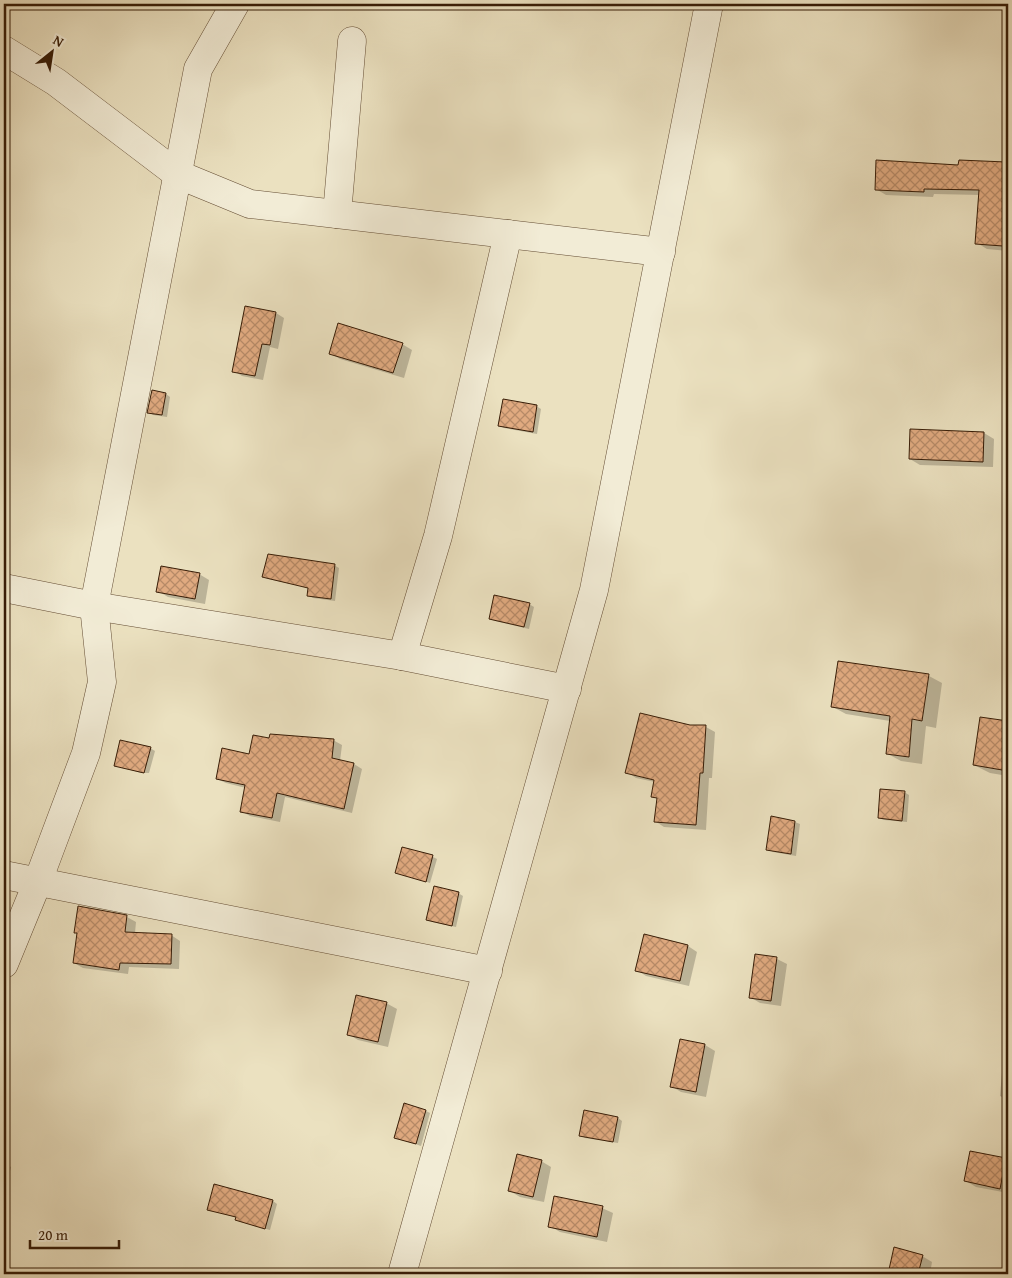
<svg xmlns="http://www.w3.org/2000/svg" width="1012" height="1278" font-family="'Gentium Book Plus',serif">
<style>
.shadow{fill:#0003}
.building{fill:url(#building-cross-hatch);stroke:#371c06}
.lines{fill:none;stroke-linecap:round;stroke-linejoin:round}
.minor-casing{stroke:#644d34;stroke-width:29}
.minor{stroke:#f2ecd6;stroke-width:28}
</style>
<defs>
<pattern id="building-cross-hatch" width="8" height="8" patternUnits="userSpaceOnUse" patternTransform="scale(1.25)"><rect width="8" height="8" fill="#e0aa80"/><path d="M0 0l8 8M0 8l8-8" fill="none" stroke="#b68a67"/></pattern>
</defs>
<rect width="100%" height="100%" fill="#ebe1c0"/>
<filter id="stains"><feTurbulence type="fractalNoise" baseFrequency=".004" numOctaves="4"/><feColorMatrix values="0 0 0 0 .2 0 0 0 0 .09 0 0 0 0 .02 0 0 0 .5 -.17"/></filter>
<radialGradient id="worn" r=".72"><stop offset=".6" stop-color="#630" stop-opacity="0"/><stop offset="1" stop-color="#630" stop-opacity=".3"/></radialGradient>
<g class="shadow">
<path d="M 1006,163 L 1008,165 L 1008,251 L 987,249 L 977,243 L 980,195 L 934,194 L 933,197 L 886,195 L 876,189 L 960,167 Z"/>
<path d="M 276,313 L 284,318 L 278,349 L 270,347 L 263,380 L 242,376 L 234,371 Z"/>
<path d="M 402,344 L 412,350 L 404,378 L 340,359 L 330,353 Z"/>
<path d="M 166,394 L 170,397 L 167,417 L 153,415 L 149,412 Z"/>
<path d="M 536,406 L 541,409 L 537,434 L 504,428 L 500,426 Z"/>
<path d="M 911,430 L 984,433 L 994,439 L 993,467 L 920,465 L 910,459 Z"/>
<path d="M 334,565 L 339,568 L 335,601 L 313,598 L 308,595 L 309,588 L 268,579 L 263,576 Z"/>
<path d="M 199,574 L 209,580 L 205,604 L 168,597 L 158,591 Z"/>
<path d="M 529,604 L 534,607 L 529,629 L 495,621 L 490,619 Z"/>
<path d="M 929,676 L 942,683 L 936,728 L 926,726 L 922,764 L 901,761 L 888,754 L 890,721 L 846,714 L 833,707 Z"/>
<path d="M 981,718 L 1008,722 L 1008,776 L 990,773 L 974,765 Z"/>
<path d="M 690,726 L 706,727 L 715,732 L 712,778 L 709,778 L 706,830 L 664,827 L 655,821 L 658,799 L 653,796 L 655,782 L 636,778 L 627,772 Z"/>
<path d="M 270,740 L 333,740 L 342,745 L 340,761 L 354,764 L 362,769 L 352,813 L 285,797 L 280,822 L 250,816 L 241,811 L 246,788 L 226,783 L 217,779 Z"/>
<path d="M 150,748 L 155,751 L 149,773 L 141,773 L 115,765 Z"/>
<path d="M 904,792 L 909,795 L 907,822 L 884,820 L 879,818 Z"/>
<path d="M 772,817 L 795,822 L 800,824 L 796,856 L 773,852 L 768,849 Z"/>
<path d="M 433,857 L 437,859 L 430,883 L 396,872 Z"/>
<path d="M 458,893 L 463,896 L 456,927 L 432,922 L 428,919 Z"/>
<path d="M 127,917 L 136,922 L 135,933 L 171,935 L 180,941 L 179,969 L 129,967 L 128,974 L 83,968 L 74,963 L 78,934 L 76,932 Z"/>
<path d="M 688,946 L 697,952 L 689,986 L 646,976 L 637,970 Z"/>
<path d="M 756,956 L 777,959 L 787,964 L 781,1006 L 760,1003 L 750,997 Z"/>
<path d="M 386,1003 L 397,1009 L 388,1047 L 358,1040 L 348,1034 Z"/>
<path d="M 1006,1026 L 1008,1027 L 1008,1100 L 1000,1096 Z"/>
<path d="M 705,1045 L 715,1051 L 706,1097 L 681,1092 L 671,1086 Z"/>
<path d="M 426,1111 L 430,1113 L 421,1146 L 395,1137 Z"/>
<path d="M 618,1118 L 622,1121 L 618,1143 L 585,1138 L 581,1135 Z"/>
<path d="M 1006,1160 L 1008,1161 L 1008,1193 L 976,1187 L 966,1181 Z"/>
<path d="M 541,1161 L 551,1167 L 544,1202 L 520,1197 L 510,1191 Z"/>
<path d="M 4,1163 L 11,1167 L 4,1194 Z"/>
<path d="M 273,1201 L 277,1204 L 270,1230 L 241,1222 L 237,1219 L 237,1218 L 209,1209 Z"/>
<path d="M 602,1208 L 613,1213 L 607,1242 L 560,1232 L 550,1226 Z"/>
<path d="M 895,1248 L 922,1256 L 932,1262 L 930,1274 L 889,1274 Z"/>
</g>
<g class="building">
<path d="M 876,160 L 958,165 L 959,160 L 1006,162 L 1006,197 L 1003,246 L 975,244 L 979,190 L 924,189 L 924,192 L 875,190 Z"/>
<path d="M 245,306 L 276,312 L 270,345 L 262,344 L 255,376 L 232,372 Z"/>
<path d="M 338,323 L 403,343 L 393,373 L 329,354 Z"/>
<path d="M 152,390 L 166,393 L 162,415 L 147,413 Z"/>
<path d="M 503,399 L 537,405 L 533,432 L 498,426 Z"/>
<path d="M 910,429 L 984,432 L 983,462 L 909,459 Z"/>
<path d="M 268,554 L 335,564 L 331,599 L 307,596 L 308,588 L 262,577 Z"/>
<path d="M 161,566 L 200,573 L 195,599 L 156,592 Z"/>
<path d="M 494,595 L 530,603 L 524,627 L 489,619 Z"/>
<path d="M 838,661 L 929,674 L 922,721 L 912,719 L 909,757 L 886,754 L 890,716 L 831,707 Z"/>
<path d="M 640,713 L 690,725 L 706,725 L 703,773 L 700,773 L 696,825 L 654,822 L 657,798 L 651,797 L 654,780 L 625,773 Z"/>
<path d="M 980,717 L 1008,721 L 1008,771 L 973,765 Z"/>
<path d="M 270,734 L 334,739 L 332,758 L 354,763 L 344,809 L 277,793 L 272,818 L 240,812 L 245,785 L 216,779 L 222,748 L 249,754 L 253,735 L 269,738 Z"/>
<path d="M 120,740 L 151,747 L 144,773 L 114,766 Z"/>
<path d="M 880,789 L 905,791 L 902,821 L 878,818 Z"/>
<path d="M 771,816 L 795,821 L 791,854 L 766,850 Z"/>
<path d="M 402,847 L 433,855 L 426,882 L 395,873 Z"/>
<path d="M 434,886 L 459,892 L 452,926 L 426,920 Z"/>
<path d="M 78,906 L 127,915 L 125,932 L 172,934 L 171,964 L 120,963 L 119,970 L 73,963 L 77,933 L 74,933 Z"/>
<path d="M 644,934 L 688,945 L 680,981 L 635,971 Z"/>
<path d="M 755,954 L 777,957 L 771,1001 L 749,998 Z"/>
<path d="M 356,995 L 387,1002 L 378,1042 L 347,1035 Z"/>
<path d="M 680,1039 L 705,1044 L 696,1092 L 670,1087 Z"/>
<path d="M 404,1103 L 426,1110 L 416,1144 L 394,1138 Z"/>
<path d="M 584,1110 L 618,1117 L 613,1142 L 579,1136 Z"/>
<path d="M 970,1151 L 1006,1158 L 1000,1189 L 964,1181 Z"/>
<path d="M 517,1154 L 542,1160 L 533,1197 L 508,1191 Z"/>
<path d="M 214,1184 L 273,1200 L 265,1229 L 235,1220 L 236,1217 L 207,1210 Z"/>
<path d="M 554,1196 L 603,1206 L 597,1237 L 548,1227 Z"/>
<path d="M 894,1247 L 923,1255 L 918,1274 L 888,1274 Z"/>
</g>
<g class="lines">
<defs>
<g id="minor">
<path d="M 4,50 L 56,82 L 177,174 L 250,204 L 661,252"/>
<path d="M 337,214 L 352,41"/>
<path d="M 4,588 L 94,606 L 402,656 L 567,689"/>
<path d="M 402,656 L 438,536 L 508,234"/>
<path d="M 4,875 L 488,971"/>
<path d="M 4,964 L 38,881 L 86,753 L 102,682 L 94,606 L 198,69 L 235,4"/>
<path d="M 402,1274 L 594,590 L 709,4"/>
</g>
</defs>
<use href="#minor" class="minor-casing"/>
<use href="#minor" class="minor"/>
</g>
<rect width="1012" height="1278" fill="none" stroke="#ebe1c0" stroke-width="20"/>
<rect x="5" y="5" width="1002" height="1268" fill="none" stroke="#371c06" stroke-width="2.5"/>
<rect x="10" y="10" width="992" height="1258" fill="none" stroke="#371c06"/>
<g transform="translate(52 52) rotate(30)" stroke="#f2ecd6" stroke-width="4" paint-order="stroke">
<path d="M0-4L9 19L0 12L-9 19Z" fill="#371c06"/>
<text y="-8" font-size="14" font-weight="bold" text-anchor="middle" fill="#371c06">N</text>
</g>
<path d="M30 1240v8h89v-8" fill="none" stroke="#371c06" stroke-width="2.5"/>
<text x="38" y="1240" font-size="15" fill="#371c06" stroke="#f2ecd6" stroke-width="4" paint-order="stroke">20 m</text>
<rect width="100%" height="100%" filter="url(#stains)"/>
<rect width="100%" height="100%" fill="url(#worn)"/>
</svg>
